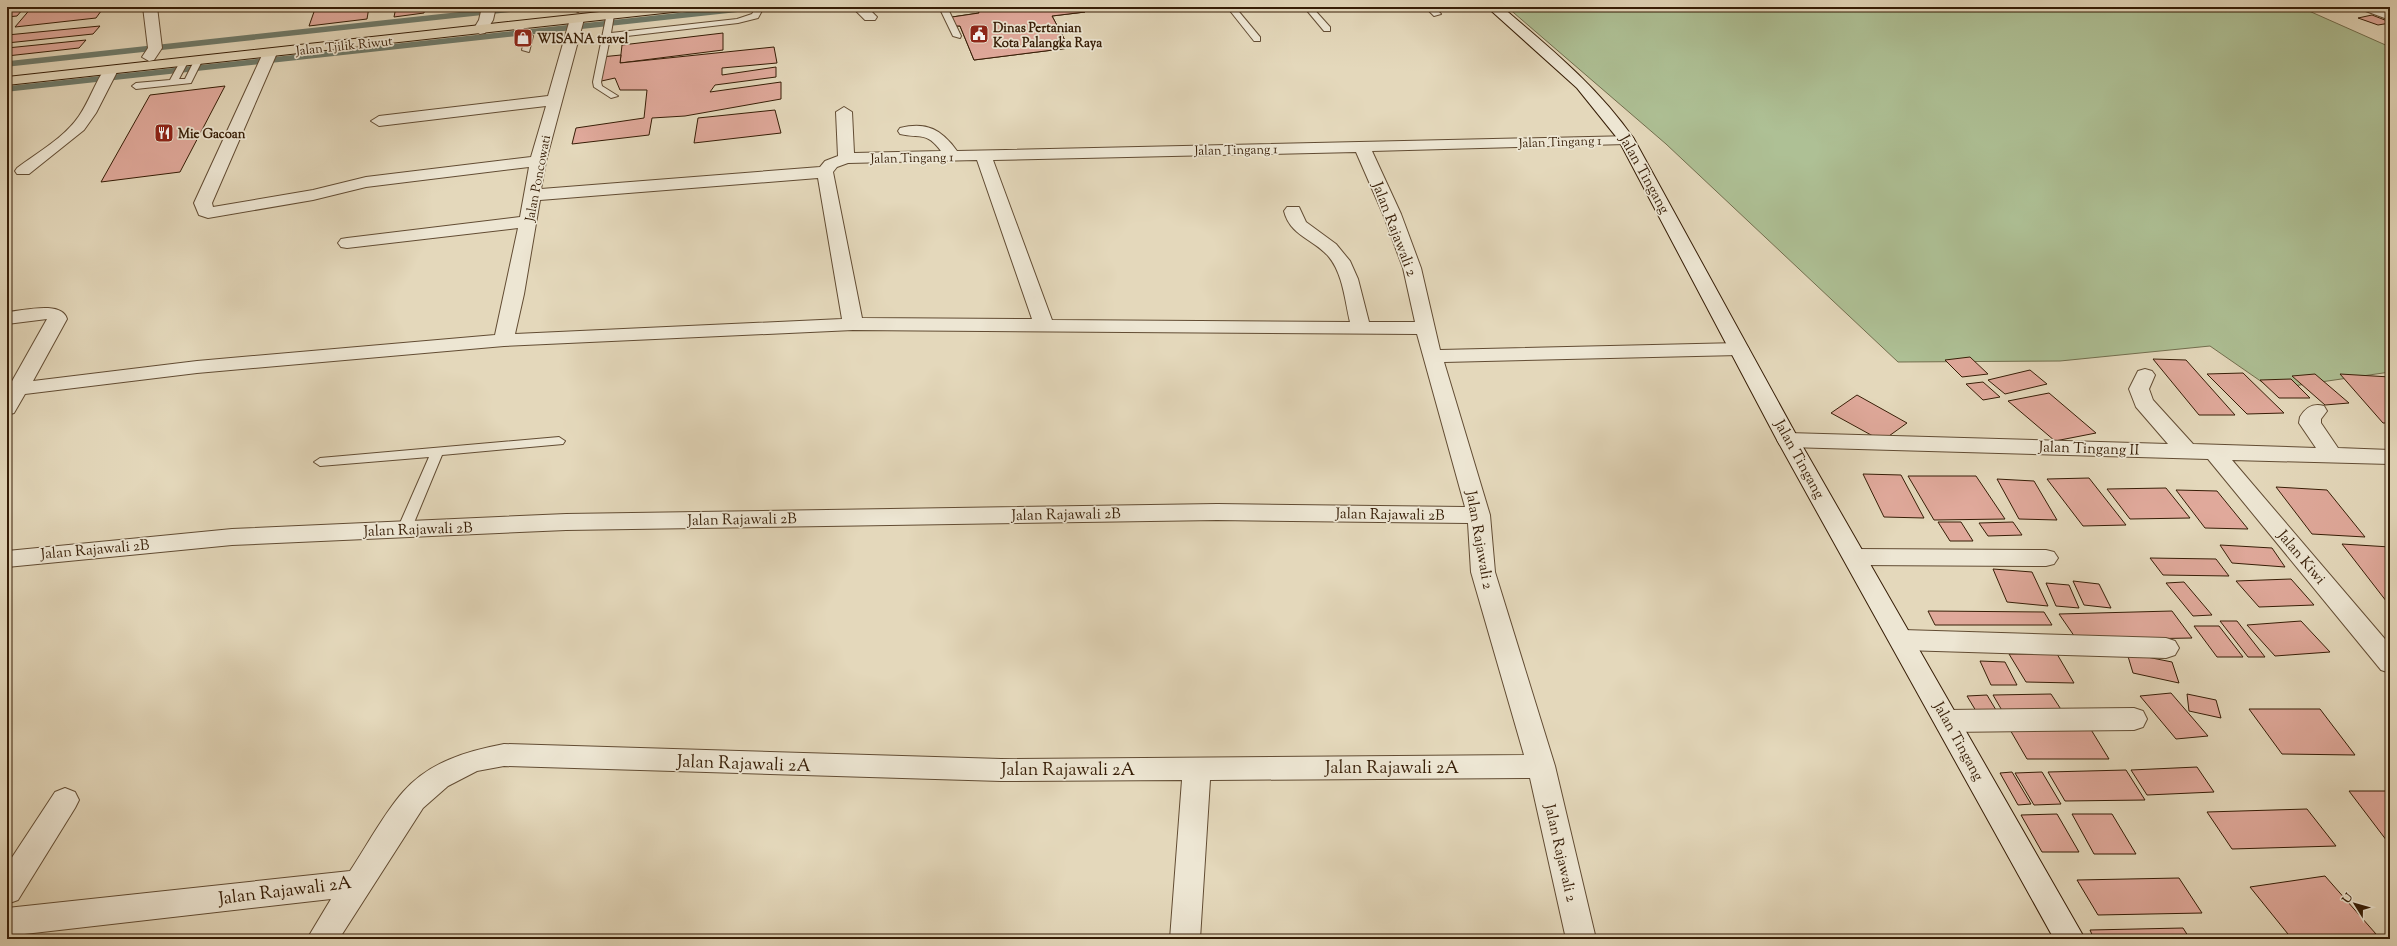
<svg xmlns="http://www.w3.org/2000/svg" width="2397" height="946" font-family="'Sorts Mill Goudy',serif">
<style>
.green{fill:#aec095;stroke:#726e4e}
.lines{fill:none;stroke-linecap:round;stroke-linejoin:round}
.stream{stroke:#6f7b6b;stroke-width:5.5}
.building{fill:#e0a99b;stroke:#361d06;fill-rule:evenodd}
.service-casing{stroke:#624c33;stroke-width:2}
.minor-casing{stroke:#624c33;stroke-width:2}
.secondary-casing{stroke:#361d06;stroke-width:2}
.trunk-casing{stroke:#361d06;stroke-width:2}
.service{fill:#ede6d3;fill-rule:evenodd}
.minor{fill:#ede6d3;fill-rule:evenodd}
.secondary{fill:#ede6d3;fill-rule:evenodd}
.trunk{fill:#e4d8bb;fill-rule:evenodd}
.labels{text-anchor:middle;stroke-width:3.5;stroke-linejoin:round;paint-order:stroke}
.far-poi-label{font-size:13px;font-weight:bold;fill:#361d06;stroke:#ede6d3;text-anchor:start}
.far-street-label{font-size:13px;fill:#361d06;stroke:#ede6d3}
.street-label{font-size:15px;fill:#361d06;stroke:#ede6d3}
.near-street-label{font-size:18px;fill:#361d06;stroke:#ede6d3}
</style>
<rect width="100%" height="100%" fill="#e4d8bb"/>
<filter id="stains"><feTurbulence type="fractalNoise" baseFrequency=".005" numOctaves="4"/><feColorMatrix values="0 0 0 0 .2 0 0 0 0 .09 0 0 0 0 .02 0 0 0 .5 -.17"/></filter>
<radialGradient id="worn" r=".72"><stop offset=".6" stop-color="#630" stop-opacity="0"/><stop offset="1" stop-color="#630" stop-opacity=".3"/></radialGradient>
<path class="green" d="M 1507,7 L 2300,7 L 2390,47 L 2390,372 L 2272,389 L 2210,346 L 2060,361 L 1898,362 L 1666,144 Z"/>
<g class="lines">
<g class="stream">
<path d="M 7,64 L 530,7"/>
<path d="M 7,89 L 758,7"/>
</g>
</g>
<g class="building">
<path d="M 32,7 L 104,7 L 96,18 L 15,27 Z"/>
<path d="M 327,7 L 369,7 L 367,19 L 309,26 L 315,9 Z"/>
<path d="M 396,7 L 425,7 L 424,13 L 394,17 Z"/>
<path d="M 1005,7 L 1007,11 L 1039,7 L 1082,7 L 1085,12 L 1052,16 L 1069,48 L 974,60 L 960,26 L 956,26 L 952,17 L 979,13 L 978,9 ZM 1026,20 L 1035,42 L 998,46 L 990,24 Z"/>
<path d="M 1005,7 L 1007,11 L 1039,7 L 1082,7 L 1085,12 L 1052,16 L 1069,48 L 974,60 L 960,26 L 956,26 L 952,17 L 979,13 L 978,9 Z"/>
<path d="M 23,9 L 17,16 L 7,17 L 7,11 Z"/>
<path d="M 2372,15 L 2390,22 L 2390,23 L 2378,25 L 2358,18 Z"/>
<path d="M 100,26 L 93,34 L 7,43 L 7,35 Z"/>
<path d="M 723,33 L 723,50 L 620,63 L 622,45 Z"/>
<path d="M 86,40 L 79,48 L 7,56 L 7,48 Z"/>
<path d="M 774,47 L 777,63 L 722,68 L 722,75 L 776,67 L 776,77 L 715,85 L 710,92 L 781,82 L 781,99 L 685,116 L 652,118 L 649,135 L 572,144 L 576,128 L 644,118 L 647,90 L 620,90 L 615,78 L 597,82 L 601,57 L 621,55 L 620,63 Z"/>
<path d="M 225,86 L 180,172 L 101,182 L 150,95 Z"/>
<path d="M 775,110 L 781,133 L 694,143 L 698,118 Z"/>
<path d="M 1970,357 L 1988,374 L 1962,377 L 1945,360 Z"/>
<path d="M 2153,359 L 2186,360 L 2235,415 L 2199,415 Z"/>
<path d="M 2030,370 L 2047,384 L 2005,394 L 1988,380 Z"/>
<path d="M 2243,373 L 2284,413 L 2247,414 L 2207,374 Z"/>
<path d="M 2315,374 L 2349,403 L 2325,405 L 2292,376 Z"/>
<path d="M 2340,374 L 2390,377 L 2390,423 L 2383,423 Z"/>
<path d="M 2291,379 L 2310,398 L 2279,398 L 2260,380 Z"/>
<path d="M 1983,382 L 2000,397 L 1983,400 L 1966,384 Z"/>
<path d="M 2049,393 L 2096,433 L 2055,441 L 2008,401 Z"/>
<path d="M 1857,395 L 1907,423 L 1882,441 L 1831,413 Z"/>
<path d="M 1863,474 L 1901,475 L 1924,518 L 1884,517 Z"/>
<path d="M 1908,476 L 1976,476 L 2005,519 L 1934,520 Z"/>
<path d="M 2089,478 L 2126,525 L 2083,526 L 2047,479 Z"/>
<path d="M 1997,479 L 2034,481 L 2057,520 L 2019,519 Z"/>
<path d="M 2276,487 L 2327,490 L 2365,537 L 2312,534 Z"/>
<path d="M 2166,488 L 2190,518 L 2130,519 L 2107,489 Z"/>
<path d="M 2176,490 L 2217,491 L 2248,529 L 2205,528 Z"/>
<path d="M 1938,522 L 1961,522 L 1973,541 L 1950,541 Z"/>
<path d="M 2013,522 L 2022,535 L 1988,536 L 1979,523 Z"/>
<path d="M 2342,544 L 2390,547 L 2390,606 Z"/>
<path d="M 2220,545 L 2272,548 L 2285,567 L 2232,563 Z"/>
<path d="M 2150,558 L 2216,559 L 2229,576 L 2163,575 Z"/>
<path d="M 1993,569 L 2032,572 L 2048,606 L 2007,602 Z"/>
<path d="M 2291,579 L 2314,605 L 2259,607 L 2236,581 Z"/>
<path d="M 2073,581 L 2099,584 L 2111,608 L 2084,605 Z"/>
<path d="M 2184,582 L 2212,615 L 2193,616 L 2166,583 Z"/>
<path d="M 2046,583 L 2069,585 L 2079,608 L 2056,606 Z"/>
<path d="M 1928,611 L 2044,612 L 2052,625 L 1935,625 Z"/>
<path d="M 2172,611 L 2192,638 L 2077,640 L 2059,614 Z"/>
<path d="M 2220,621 L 2237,621 L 2265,657 L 2248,657 Z"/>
<path d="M 2301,621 L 2330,652 L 2275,656 L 2247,625 Z"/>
<path d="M 2194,626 L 2219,626 L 2243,657 L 2217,657 Z"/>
<path d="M 2127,653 L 2172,662 L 2179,683 L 2133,673 Z"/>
<path d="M 2009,654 L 2057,654 L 2074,683 L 2026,682 Z"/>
<path d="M 1980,661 L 2005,662 L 2017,685 L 1991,685 Z"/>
<path d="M 2171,693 L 2208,736 L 2176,739 L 2140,696 Z"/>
<path d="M 2051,694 L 2066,717 L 2007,719 L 1993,695 Z"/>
<path d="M 2187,694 L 2216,700 L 2221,718 L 2189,711 Z"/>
<path d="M 1987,695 L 1996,710 L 1976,711 L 1967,696 Z"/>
<path d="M 2249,709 L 2320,709 L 2355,755 L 2282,754 Z"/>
<path d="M 2009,728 L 2090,728 L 2109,759 L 2027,759 Z"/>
<path d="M 2197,767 L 2214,792 L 2147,795 L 2131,770 Z"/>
<path d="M 2126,770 L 2145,800 L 2065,801 L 2048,772 Z"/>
<path d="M 2012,772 L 2031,804 L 2018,805 L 2000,773 Z"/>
<path d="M 2042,772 L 2061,804 L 2034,805 L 2015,773 Z"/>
<path d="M 2349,791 L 2390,791 L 2390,845 Z"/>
<path d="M 2307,809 L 2336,846 L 2232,849 L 2207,812 Z"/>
<path d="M 2057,814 L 2079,852 L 2042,852 L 2021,815 Z"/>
<path d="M 2072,814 L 2112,814 L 2136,854 L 2094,854 Z"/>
<path d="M 2325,876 L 2376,934 L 2345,939 L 2292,939 L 2250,887 Z"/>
<path d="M 2179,878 L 2202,913 L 2098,915 L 2077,880 Z"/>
<path d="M 2183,928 L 2190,939 L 2094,939 L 2090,930 Z"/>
</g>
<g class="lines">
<defs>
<g id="service">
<path d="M 575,7 L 583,7 L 578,12 L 574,10 Z"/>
<path d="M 756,7 L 764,7 L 758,18 L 738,23 L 610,38 L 601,82 L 602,86 L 618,96 L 611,98 L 594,87 L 593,82 L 607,13 L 614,15 L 611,33 L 737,19 L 752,14 Z"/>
<path d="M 939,7 L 963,7 L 949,11 L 961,36 L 960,38 L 953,36 Z"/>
<path d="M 1227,7 L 1235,7 L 1260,37 L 1260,41 L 1254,41 Z"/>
<path d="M 1304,7 L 1312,7 L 1330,27 L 1330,31 L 1324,31 Z"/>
<path d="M 1425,7 L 1434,7 L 1441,14 L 1434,16 Z"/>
<path d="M 512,24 L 518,24 L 533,36 L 529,52 L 522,50 L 525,37 L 512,28 Z"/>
<path d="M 184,59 L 188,62 L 179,79 L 185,79 L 195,59 L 202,61 L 191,83 L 136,89 L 132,86 L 136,83 L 170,80 L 181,60 Z"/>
<path d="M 559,437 L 565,441 L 563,444 L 442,455 L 411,530 L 404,535 L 397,530 L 429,457 L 320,466 L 314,462 L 320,458 Z"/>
</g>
<g id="minor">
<path d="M 143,7 L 157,7 L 162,48 L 154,60 L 149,61 L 142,57 L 148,48 Z"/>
<path d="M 482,7 L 496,7 L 493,20 L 485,33 L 480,34 L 473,30 L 479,20 Z"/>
<path d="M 852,7 L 867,7 L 877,17 L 875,20 L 865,20 Z"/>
<path d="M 2361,7 L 2380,7 L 2390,11 L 2390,20 L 2363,10 Z"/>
<path d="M 577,15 L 584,19 L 546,161 L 541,189 L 820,167 L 825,161 L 838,156 L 836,112 L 844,107 L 852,112 L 854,153 L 941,151 C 926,131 921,139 900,134 L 898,131 L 900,128 C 927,121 942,130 957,151 L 1632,136 L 1634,139 L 1632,142 L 1626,144 L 1372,151 L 1401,214 L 1421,268 L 1440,350 L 1739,343 L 1746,345 L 1749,349 L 1746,353 L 1739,355 L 1444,362 L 1490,515 L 1495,572 L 1555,766 L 1596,939 L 1566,939 L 1530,778 L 1210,780 L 1200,939 L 1170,939 L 1182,780 L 1001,781 L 504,766 L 477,771 L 448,786 L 423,808 L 339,939 L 307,939 L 331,899 L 7,936 L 7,908 L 350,871 C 366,847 385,812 403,792 C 429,762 467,751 504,744 L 1001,759 L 1524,755 L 1471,572 L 1468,523 L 1217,520 L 566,530 L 232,545 L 7,567 L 7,551 L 232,529 L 566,514 L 1217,504 L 1465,507 L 1417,334 L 853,330 L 504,346 L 197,373 L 25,394 L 14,413 L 7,415 L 7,384 L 11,383 L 47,319 L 7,324 L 7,312 C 22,311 62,300 67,319 L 33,381 L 197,361 L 495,335 L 518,228 L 347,248 L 341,247 L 338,243 L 341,239 L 347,238 L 520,217 L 529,167 L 366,187 L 313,200 L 208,218 L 199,215 L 194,203 L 263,53 L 270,49 L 277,53 L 212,203 L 213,207 L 313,190 L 366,177 L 531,157 L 546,106 L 379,126 L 371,121 L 379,116 L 548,96 L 570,19 ZM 1356,152 L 1383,214 L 1403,268 L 1415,322 L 1369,322 L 1358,279 L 1350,261 L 1336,244 L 1306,222 L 1299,207 L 1287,207 L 1284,211 C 1290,236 1314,239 1329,257 C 1343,274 1345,301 1350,322 L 1052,320 L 993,160 ZM 977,160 L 1032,319 L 862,318 L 833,172 L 837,167 L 848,163 ZM 818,178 L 842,319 L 515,334 L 524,294 L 540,200 Z"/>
<path d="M 111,66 L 118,70 L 96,113 L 84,130 L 29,174 L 17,174 L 15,171 L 17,168 C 38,152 64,138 79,116 C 90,100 95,82 106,67 Z"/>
<path d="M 2145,369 L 2152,371 L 2155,375 L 2149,389 L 2153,400 L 2193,444 L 2316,448 L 2299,423 L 2300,417 C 2306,407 2313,403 2324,406 L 2327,411 L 2321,419 L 2321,423 L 2338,448 L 2390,450 L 2390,464 L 2232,460 L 2390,645 L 2390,673 L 2381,670 L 2208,459 L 1788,447 L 1780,445 L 1777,440 L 1780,435 L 1788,433 L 2168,444 L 2136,407 L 2129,389 L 2138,371 Z"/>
<path d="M 1856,549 L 2046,550 L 2054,552 L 2058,558 L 2054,564 L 2046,566 L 1856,565 L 1848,563 L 1844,557 L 1848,551 Z"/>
<path d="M 1903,630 L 2166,638 L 2175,641 L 2179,648 L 2175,655 L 2166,658 L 1903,650 L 1894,647 L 1890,640 L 1894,633 Z"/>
<path d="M 2134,708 L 2143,711 L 2147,719 L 2143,727 L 2134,730 L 1947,732 L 1938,729 L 1934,721 L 1938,713 L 1947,710 Z"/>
<path d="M 65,788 L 75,792 L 79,800 L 75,808 L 18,900 L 7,904 L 7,865 L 55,792 Z"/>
</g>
<path id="secondary" d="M 1487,7 L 1502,7 C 1550,48 1598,87 1634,139 L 1799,440 L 2085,939 L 2054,939 L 1777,440 L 1618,139 L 1577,88 Z"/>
<path id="trunk" d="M 645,7 L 689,7 L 682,11 L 7,85 L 7,77 Z"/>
</defs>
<use href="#service" class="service-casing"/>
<use href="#minor" class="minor-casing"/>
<use href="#secondary" class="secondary-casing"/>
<use href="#trunk" class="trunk-casing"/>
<use href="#service" class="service"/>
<use href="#minor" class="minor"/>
<use href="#secondary" class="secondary"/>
<use href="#trunk" class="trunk"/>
</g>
<defs>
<symbol id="civic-square" viewBox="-11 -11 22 22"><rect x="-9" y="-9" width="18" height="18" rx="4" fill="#8f2418" stroke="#ede6d3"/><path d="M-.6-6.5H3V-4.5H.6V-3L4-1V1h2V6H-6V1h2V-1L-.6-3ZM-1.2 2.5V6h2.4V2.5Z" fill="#fff"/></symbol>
<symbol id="shop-square" viewBox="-11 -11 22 22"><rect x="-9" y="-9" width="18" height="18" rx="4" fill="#8f2418" stroke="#ede6d3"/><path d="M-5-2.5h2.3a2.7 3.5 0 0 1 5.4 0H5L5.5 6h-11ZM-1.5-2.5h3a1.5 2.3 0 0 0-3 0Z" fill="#fff"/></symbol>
<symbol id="restaurant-square" viewBox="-11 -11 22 22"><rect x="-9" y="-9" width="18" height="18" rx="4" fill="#8f2418" stroke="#ede6d3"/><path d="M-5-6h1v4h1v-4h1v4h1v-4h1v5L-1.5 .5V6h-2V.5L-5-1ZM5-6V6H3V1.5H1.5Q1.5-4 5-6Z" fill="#fff"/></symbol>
</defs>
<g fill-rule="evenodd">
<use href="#civic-square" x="968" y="23" width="22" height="22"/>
<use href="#shop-square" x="512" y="27" width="22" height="22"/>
<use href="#restaurant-square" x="153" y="122" width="22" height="22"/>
</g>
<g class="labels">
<g class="far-poi-label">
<text x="993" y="32">Dinas Pertanian<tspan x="993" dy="15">Kota Palangka Raya</tspan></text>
<text x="537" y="43">WISANA travel</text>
<text x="178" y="138">Mie Gacoan</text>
</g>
<g class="far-street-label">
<text transform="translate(344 45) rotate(-6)" y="5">Jalan Tjilik Riwut</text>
<text transform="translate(1560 141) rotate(-2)" y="5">Jalan Tingang 1</text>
<text transform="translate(1236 149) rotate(-1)" y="5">Jalan Tingang 1</text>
<text transform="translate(912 157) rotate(-1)" y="5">Jalan Tingang 1</text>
<text transform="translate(537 178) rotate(-79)" y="5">Jalan Poncowati</text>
</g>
<g class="street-label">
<text transform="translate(1645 174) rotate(61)" y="5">Jalan Tingang</text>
<text transform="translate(1395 229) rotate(69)" y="5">Jalan Rajawali 2</text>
<text transform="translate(2089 448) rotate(2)" y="5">Jalan Tingang II</text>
<text transform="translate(1800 459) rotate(61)" y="5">Jalan Tingang</text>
<text transform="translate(1066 514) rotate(-1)" y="5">Jalan Rajawali 2B</text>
<text transform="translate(1390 514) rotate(1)" y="5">Jalan Rajawali 2B</text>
<text transform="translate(742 519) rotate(-1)" y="5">Jalan Rajawali 2B</text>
<text transform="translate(418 529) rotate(-2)" y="5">Jalan Rajawali 2B</text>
<text transform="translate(1480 540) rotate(80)" y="5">Jalan Rajawali 2</text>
<text transform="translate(95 549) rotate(-5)" y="5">Jalan Rajawali 2B</text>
<text transform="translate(2302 557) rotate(50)" y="5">Jalan Kiwi</text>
<text transform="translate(1959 741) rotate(61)" y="5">Jalan Tingang</text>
<text transform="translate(1561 853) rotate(77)" y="5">Jalan Rajawali 2</text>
</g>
<g class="near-street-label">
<text transform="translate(744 763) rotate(2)" y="6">Jalan Rajawali 2A</text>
<text x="1392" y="773">Jalan Rajawali 2A</text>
<text x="1068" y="775">Jalan Rajawali 2A</text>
<text transform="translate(285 890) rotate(-7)" y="6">Jalan Rajawali 2A</text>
</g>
</g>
<rect width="2397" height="946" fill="none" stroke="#e4d8bb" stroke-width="24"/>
<rect x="8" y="8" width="2381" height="930" fill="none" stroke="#361d06" stroke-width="2"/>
<rect x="12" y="12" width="2373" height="922" fill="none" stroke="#361d06"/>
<g transform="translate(2355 904) rotate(307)" stroke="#ede6d3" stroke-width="3" paint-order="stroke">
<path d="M0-3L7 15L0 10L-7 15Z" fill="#361d06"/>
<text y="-6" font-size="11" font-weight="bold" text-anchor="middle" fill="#361d06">U</text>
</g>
<rect width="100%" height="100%" filter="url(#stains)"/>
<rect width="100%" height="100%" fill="url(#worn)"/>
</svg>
